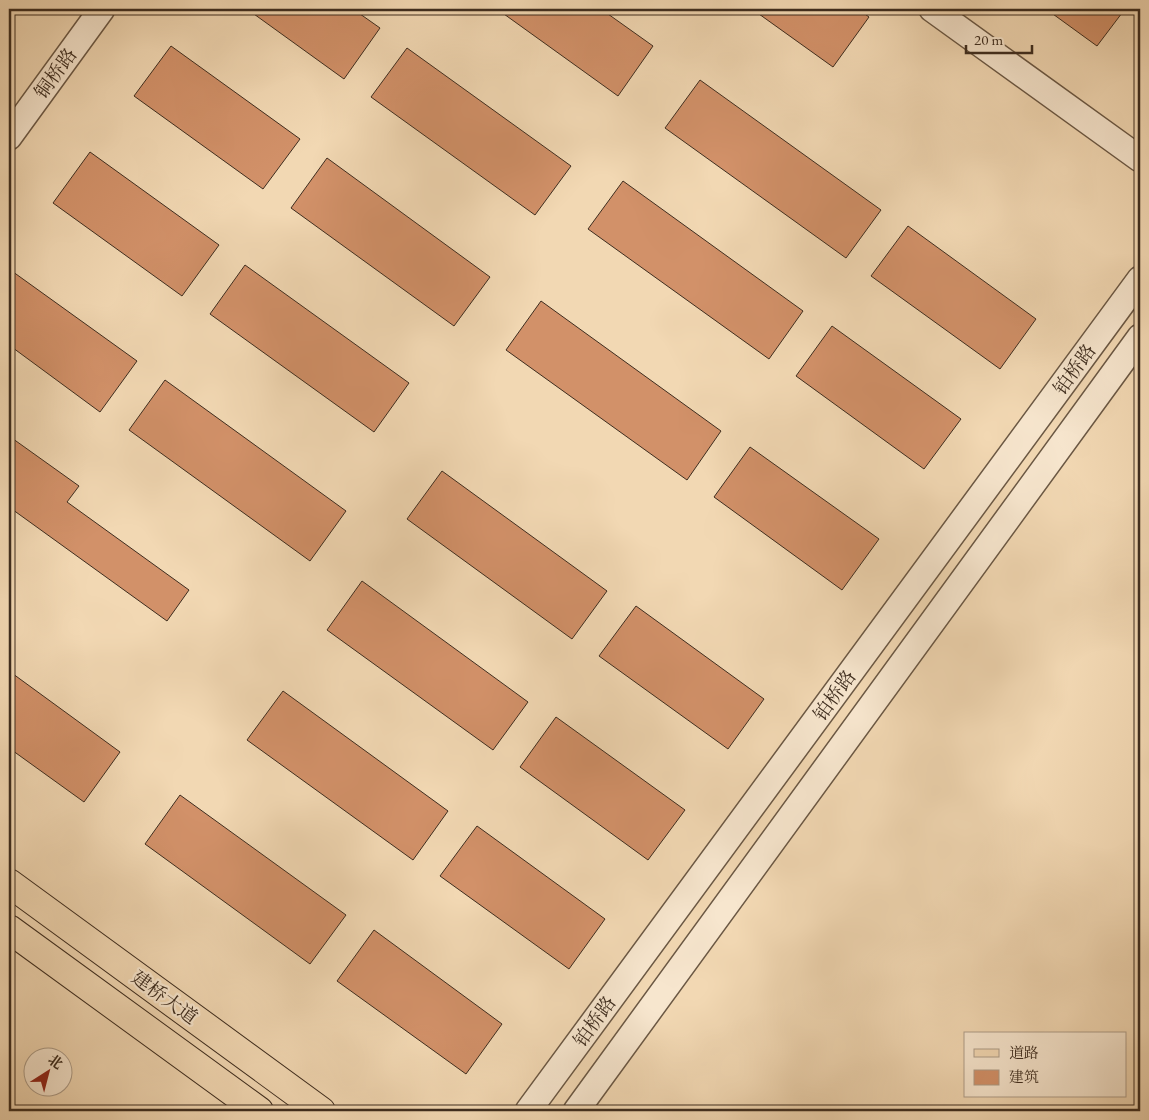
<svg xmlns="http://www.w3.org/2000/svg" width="1149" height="1120" font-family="'EB Garamond','Noto Serif SC',serif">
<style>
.building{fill:#d29169;stroke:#3e2d1f}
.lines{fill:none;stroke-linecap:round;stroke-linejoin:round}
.minor-casing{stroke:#6b5844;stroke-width:28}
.major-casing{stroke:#3e2d1f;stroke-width:30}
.minor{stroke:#f7e6ce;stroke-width:25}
.major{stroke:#f2d8b3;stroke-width:28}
.labels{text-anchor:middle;stroke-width:4.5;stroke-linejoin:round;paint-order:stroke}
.street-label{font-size:19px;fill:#3e2d1f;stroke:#f7e6ce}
</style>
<rect width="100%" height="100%" fill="#f2d8b3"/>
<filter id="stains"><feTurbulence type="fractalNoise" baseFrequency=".004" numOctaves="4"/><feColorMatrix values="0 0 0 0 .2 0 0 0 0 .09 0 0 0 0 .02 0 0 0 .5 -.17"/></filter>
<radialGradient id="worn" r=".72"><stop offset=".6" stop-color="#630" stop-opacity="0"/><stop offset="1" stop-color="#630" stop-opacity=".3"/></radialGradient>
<g class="building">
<path d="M 247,9 L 353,9 L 380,28 L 344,79 Z"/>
<path d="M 497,9 L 601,9 L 653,46 L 618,96 Z"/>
<path d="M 752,9 L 858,9 L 869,17 L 833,67 Z"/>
<path d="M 1046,9 L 1125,9 L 1097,46 Z"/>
<path d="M 171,46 L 300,139 L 263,189 L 134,96 Z"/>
<path d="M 407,48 L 571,166 L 535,215 L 371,97 Z"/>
<path d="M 700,80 L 881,210 L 846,258 L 665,128 Z"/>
<path d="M 90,152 L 219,245 L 182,296 L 53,203 Z"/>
<path d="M 327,158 L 490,277 L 454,326 L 291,208 Z"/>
<path d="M 623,181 L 803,311 L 769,359 L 588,229 Z"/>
<path d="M 908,226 L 1036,319 L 1000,369 L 871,276 Z"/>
<path d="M 245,265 L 409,383 L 374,432 L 210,314 Z"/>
<path d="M 9,269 L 137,361 L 100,412 L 9,345 Z"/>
<path d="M 541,301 L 721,431 L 687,480 L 506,350 Z"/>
<path d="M 832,326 L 961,419 L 924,469 L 796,376 Z"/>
<path d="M 165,380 L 346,511 L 310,561 L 129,430 Z"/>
<path d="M 9,436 L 79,486 L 67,502 L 189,590 L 167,621 L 9,507 Z"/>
<path d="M 750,447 L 879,539 L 842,590 L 714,497 Z"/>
<path d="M 442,471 L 607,591 L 572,639 L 407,519 Z"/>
<path d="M 362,581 L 528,702 L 493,750 L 327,630 Z"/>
<path d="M 636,606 L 764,699 L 728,749 L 599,656 Z"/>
<path d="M 9,671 L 120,752 L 84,802 L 9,748 Z"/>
<path d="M 283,691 L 448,811 L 413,860 L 247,740 Z"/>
<path d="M 556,717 L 685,810 L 648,860 L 520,767 Z"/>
<path d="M 180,795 L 346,915 L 310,964 L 145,844 Z"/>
<path d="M 477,826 L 605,919 L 569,969 L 440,876 Z"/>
<path d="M 374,930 L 502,1024 L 466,1074 L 337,981 Z"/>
</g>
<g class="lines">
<defs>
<g id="minor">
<path d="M 932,9 L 1140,159"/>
<path d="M 9,137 L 102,9"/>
<path d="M 528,1111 L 1140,279"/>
<path d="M 576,1111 L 1140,337"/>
</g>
<g id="major">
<path d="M 9,883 L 321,1111"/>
<path d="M 9,929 L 259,1111"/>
</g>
</defs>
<use href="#minor" class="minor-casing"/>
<use href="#major" class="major-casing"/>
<use href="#minor" class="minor"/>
<use href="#major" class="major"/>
</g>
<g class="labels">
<g class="street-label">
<text transform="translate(55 73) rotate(-54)" y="7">铜桥路</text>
<text transform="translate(1074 369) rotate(-54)" y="7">铂桥路</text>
<text transform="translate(834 695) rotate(-54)" y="7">铂桥路</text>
<text transform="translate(165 997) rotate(36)" y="7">建桥大道</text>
<text transform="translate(594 1021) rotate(-54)" y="7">铂桥路</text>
</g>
</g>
<rect width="1149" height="1120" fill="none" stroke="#f2d8b3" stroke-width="30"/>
<rect x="10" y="10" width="1129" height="1100" fill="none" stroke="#3e2d1f" stroke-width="2.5"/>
<rect x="15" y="15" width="1119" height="1090" fill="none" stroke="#3e2d1f"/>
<rect x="964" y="1032" width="162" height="65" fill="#f7e6ce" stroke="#ad9c88"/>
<rect x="974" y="1049" width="25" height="8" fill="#f2d8b3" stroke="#ad9c88"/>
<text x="1009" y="1058" font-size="15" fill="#3e2d1f">道路</text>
<rect x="974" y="1070" width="25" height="15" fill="#d29169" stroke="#ad9c88"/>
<text x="1009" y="1082" font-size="15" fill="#3e2d1f">建筑</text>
<g transform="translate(48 1072) rotate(36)"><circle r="24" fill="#f7e6ce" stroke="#ad9c88"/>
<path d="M0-4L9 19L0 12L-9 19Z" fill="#8f2418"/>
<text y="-8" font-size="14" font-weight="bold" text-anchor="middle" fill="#3e2d1f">北</text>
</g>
<path d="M966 45v8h66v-8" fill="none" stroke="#3e2d1f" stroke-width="2.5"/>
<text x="974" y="45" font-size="15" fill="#3e2d1f" stroke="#f7e6ce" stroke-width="4" paint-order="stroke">20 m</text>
<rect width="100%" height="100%" filter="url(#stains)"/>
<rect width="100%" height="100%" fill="url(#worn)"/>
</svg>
